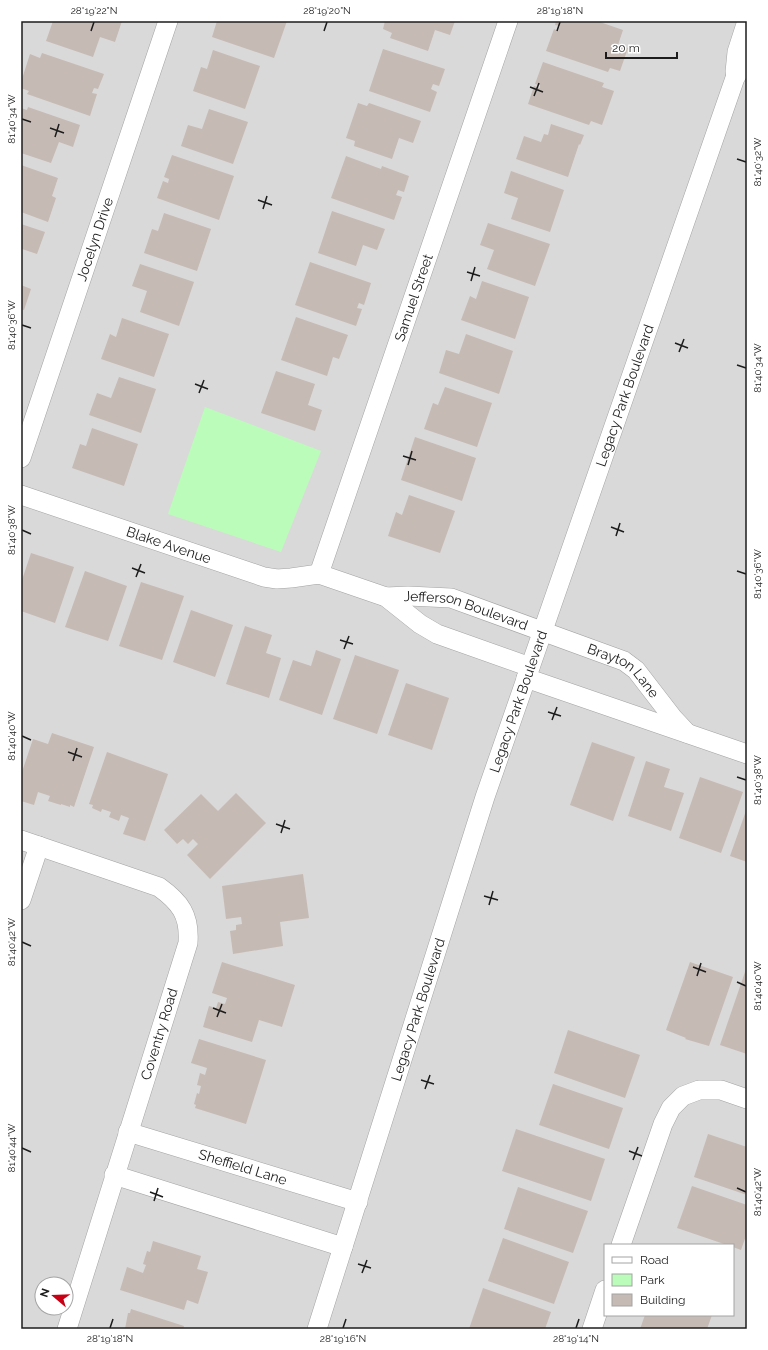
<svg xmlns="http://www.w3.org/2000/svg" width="768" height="1350" viewBox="0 0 768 1350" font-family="Raleway,sans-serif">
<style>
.residential{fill:#dad9d9;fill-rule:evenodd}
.park{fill:#bbfcba}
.building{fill:#c6bab4}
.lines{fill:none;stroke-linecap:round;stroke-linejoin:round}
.minor-casing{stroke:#a3a3a3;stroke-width:20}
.minor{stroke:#fff;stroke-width:19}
.ticks{fill:none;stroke:#1c1c1c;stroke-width:1.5}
.labels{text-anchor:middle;stroke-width:3;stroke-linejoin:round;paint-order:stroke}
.street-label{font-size:14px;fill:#1c1c1c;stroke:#fff}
.neatline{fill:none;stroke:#1c1c1c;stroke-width:1.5}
.ticks-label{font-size:10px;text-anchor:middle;fill:#1c1c1c}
</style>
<rect width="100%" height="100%" fill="#eee8e1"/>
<!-- residential -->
<path class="residential" d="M21,21H747V1329H21ZM605,1245H733V1315H605ZM42,1284H66V1308H42Z"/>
<!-- park -->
<polygon class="park" points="205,407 321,451 281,552 168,514"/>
<!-- building -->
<g class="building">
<polygon points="53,21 122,21 115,42 100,37 93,57 46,41"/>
<polygon points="217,21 223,22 287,21 274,58 212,37"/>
<polygon points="385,21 455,21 450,35 435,30 428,51 390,38 392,33 383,29"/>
<polygon points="556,21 597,21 623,30 618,45 628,48 620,71 610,68 608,72 546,51 554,29 558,31 560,26 555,25"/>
<polygon points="383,49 445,69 439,86 433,84 431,89 437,92 430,112 369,91"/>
<polygon points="213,50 260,66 245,109 193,91 201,67 207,69"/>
<polygon points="42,53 104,74 98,89 94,88 92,93 97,94 90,116 27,94 29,91 21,88 21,82 30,54 40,58"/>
<polygon points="543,62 604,83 602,87 614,91 602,125 591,121 589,125 528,104 534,86 540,88 540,85 535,84"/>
<polygon points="358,103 367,106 369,103 421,121 413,143 399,138 392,159 354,146 355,141 346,138"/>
<polygon points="28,107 80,125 73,147 59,142 51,163 21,153 21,108 27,110"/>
<polygon points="209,109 248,122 233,164 181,146 188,125 202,129"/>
<polygon points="551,124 584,135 580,145 579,144 568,177 516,159 524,136 541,142 544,134 548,135"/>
<polygon points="172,155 234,176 219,220 157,198 163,181 168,183 169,179 164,177"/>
<polygon points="346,156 381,169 382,166 409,176 404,192 398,190 396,195 402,197 394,220 331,198"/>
<polygon points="21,165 58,178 52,196 56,198 48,222 21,212"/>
<polygon points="511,171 564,190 550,232 511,219 518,198 504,193"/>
<polygon points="332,211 385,229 377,250 363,245 356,266 318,253"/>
<polygon points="164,213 211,229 197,271 144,253 152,229 158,231"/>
<polygon points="488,223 550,244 535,286 487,269 494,250 480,245"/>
<polygon points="21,224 45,232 37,254 22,249 21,252"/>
<polygon points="310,262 371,283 364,305 359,303 357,308 362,309 356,326 295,305"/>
<polygon points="140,264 194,282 179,326 140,312 147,291 132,286"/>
<polygon points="482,281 529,297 515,339 461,320 470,296 476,299"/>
<polygon points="21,285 31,289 24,310 21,309"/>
<polygon points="296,317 348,335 339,359 333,357 327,376 281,360"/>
<polygon points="122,318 169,334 154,377 101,359 110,334 116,337"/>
<polygon points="466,334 513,351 499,394 439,373 446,350 459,354"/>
<polygon points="276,371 315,384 308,405 322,410 315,431 261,413"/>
<polygon points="119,377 156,389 141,433 89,415 97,393 111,398"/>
<polygon points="445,387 492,403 477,447 424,429 433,403 438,405"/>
<polygon points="92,428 138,444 124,486 72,468 80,444 86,446"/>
<polygon points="415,437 476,458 462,501 401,480"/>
<polygon points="409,495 455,511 440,553 388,536 396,512 402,515"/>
<polygon points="31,553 74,567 55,623 21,611 21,583"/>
<polygon points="85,571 127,586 108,641 65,627"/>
<polygon points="141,582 184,596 162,660 119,646"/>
<polygon points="191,610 233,625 215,677 173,662"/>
<polygon points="245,626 272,635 266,653 281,658 269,698 226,684"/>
<polygon points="316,650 341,659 322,715 279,700 293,660 311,666"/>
<polygon points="355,655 399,670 377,734 333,719"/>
<polygon points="406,683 449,698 432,750 388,735"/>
<polygon points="52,733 94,747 74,807 70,805 70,807 61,804 61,805 48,801 50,796 38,792 34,805 21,801 21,775 33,739 48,744"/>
<polygon points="592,742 635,757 613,821 570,805"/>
<polygon points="107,752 168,774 145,841 123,834 129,818 121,815 119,821 109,817 111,812 102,809 101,812 92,808 93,805 89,804"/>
<polygon points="646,761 670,769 664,787 684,793 671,831 628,816"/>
<polygon points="700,777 743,792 721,853 679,838"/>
<polygon points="236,793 266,823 210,879 187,855 198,844 193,839 188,844 183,839 177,844 164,830 201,794 218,811"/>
<polygon points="747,808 747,862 730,856"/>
<polygon points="303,874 309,918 280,922 283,946 233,954 230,931 236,930 236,925 242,924 241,917 226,919 222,886"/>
<polygon points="222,962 295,985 282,1027 259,1020 252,1042 203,1027 209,1006 216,1008 218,1002 225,1004 227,998 212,993"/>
<polygon points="690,962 733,977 709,1046 685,1039 686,1038 666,1030"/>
<polygon points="746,969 747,969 747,1054 720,1045"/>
<polygon points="568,1030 640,1055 625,1098 554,1073"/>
<polygon points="199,1039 266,1060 246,1124 195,1108 196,1105 194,1104 197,1093 199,1094 201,1086 197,1085 200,1073 205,1075 207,1068 191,1063"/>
<polygon points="553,1084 623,1108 609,1149 539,1125"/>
<polygon points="516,1129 605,1159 591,1201 502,1171"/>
<polygon points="708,1134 747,1147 747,1195 694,1177"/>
<polygon points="692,1186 747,1205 747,1233 741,1250 733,1247 733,1245 727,1245 677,1228"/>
<polygon points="518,1187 588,1211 573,1253 504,1229"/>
<polygon points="503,1238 569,1262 554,1304 488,1281"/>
<polygon points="153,1241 201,1256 197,1269 208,1272 198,1304 187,1300 184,1310 120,1290 127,1267 143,1273 146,1265 143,1264 147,1251 150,1252"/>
<polygon points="483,1288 551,1312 545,1329 469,1329"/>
<polygon points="131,1309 184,1326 183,1329 125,1329 128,1313 130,1313"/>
<polygon points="645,1315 712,1315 707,1329 640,1329"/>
</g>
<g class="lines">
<defs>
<g id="minor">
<polyline points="735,72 737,52 747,21"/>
<path id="s1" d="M21,458L168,21"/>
<path id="s2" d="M21,495L264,577L277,579L291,578L319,574L386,597L420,624L437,634L530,667"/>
<path id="s3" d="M319,574L508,21"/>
<path id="s4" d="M386,597L408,596L451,598L624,661L636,670L673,718L687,733"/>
<polyline points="526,678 747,754"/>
<path d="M21,840L159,887C180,902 190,915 188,943L67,1329"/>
<polyline points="21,900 39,846"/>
<path id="s5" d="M128,1132L358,1202"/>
<polyline points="114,1175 343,1247"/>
<polyline points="621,1245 663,1124 671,1108 683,1096 699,1090 721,1090 747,1099"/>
<path id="s6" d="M317,1329L485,797L735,78L747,57"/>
<polyline points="592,1329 605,1290"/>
</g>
</defs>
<!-- minor casing -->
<use href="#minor" class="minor-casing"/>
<!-- minor -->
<use href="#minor" class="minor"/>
</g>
<!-- ticks -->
<path class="ticks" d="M91,31L94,22M324,31L327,22M557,31L560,22M530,87L543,92M534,96L539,83M22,119L31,122M50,128L64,133M55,137L59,124M737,159L746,162M258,200L272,205M263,209L267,196M467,272L480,276M471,281L475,267M22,325L31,328M675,343L688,348M679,352L684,339M737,365L746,368M195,384L208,389M199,393L204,380M403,456L416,460M408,465L412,451M611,527L624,532M22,530L31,534M616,536L620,523M132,568L145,573M737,571L746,574M136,577L141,564M340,640L353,644M344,649L349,636M548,712L561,716M552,720L557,707M22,736L31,740M68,752L82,757M73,761L77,748M737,777L746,780M276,824L290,829M281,833L285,820M484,896L498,900M489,905L493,891M22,942L31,946M693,967L706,972M697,976L701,963M737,982L746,986M213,1008L226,1013M217,1017L222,1004M421,1080L434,1084M425,1089L430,1075M22,1148L31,1152M629,1151L642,1156M633,1160L638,1147M737,1188L746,1192M150,1192L163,1197M154,1201L158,1188M358,1264L371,1268M362,1273L367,1260M110,1328L113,1319M343,1328L346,1319M576,1328L579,1319"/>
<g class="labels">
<!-- street labels -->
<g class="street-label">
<text dy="5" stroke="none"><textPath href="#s1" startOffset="231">Jocelyn Drive</textPath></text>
<text dy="5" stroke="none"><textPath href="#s3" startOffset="292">Samuel Street</textPath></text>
<text dy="5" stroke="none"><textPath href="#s6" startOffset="983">Legacy Park Boulevard</textPath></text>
<text dy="5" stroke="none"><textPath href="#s2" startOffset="156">Blake Avenue</textPath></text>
<text dy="5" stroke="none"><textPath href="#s4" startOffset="82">Jefferson Boulevard</textPath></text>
<text dy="5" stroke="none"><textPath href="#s4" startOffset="254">Brayton Lane</textPath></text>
<text dy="5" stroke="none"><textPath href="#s6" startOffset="659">Legacy Park Boulevard</textPath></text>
<text dy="5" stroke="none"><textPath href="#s6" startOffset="335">Legacy Park Boulevard</textPath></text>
<text transform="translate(159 1034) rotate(-73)" y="5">Coventry Road</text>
<text dy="5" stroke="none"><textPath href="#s5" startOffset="120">Sheffield Lane</textPath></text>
</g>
</g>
<!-- border -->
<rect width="768" height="1350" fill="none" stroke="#ffffff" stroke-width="44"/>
<!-- legend -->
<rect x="604" y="1244" width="130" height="72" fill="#ffffff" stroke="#a4a4a4"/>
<rect x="612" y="1257" width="20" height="6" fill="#ffffff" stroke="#a4a4a4"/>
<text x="640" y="1264" font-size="12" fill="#1c1c1c">Road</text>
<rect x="612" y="1274" width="20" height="12" fill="#bbfcba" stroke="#a4a4a4"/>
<text x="640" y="1284" font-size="12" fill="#1c1c1c">Park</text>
<rect x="612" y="1294" width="20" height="12" fill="#c6bab4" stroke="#a4a4a4"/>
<text x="640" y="1304" font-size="12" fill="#1c1c1c">Building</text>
<!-- north arrow -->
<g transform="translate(54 1296) rotate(289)"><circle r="19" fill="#ffffff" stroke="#a4a4a4"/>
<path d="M0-3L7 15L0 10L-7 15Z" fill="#c80015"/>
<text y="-6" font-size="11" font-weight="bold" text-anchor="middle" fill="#1c1c1c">N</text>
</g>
<!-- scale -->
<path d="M606 52v6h71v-6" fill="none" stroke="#1c1c1c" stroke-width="2"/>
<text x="612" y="52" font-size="12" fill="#1c1c1c" stroke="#ffffff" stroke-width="3" paint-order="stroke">20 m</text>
<rect x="22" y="22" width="724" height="1306" class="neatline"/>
<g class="ticks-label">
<text x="94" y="14">28°19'22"N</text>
<text x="327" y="14">28°19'20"N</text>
<text x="560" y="14">28°19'18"N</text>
<text transform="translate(11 119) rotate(-90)" y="4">81°40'34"W</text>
<text transform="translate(757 162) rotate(-90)" y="4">81°40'32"W</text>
<text transform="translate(11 325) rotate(-90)" y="4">81°40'36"W</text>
<text transform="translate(757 368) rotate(-90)" y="4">81°40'34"W</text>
<text transform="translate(11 530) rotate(-90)" y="4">81°40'38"W</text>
<text transform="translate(757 574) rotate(-90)" y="4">81°40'36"W</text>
<text transform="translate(11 736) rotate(-90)" y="4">81°40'40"W</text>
<text transform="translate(757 780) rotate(-90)" y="4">81°40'38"W</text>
<text transform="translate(11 942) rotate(-90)" y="4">81°40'42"W</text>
<text transform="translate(757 986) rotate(-90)" y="4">81°40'40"W</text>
<text transform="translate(11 1148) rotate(-90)" y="4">81°40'44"W</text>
<text transform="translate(757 1192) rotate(-90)" y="4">81°40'42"W</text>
<text x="110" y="1342">28°19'18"N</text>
<text x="343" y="1342">28°19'16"N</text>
<text x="576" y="1342">28°19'14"N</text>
</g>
</svg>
